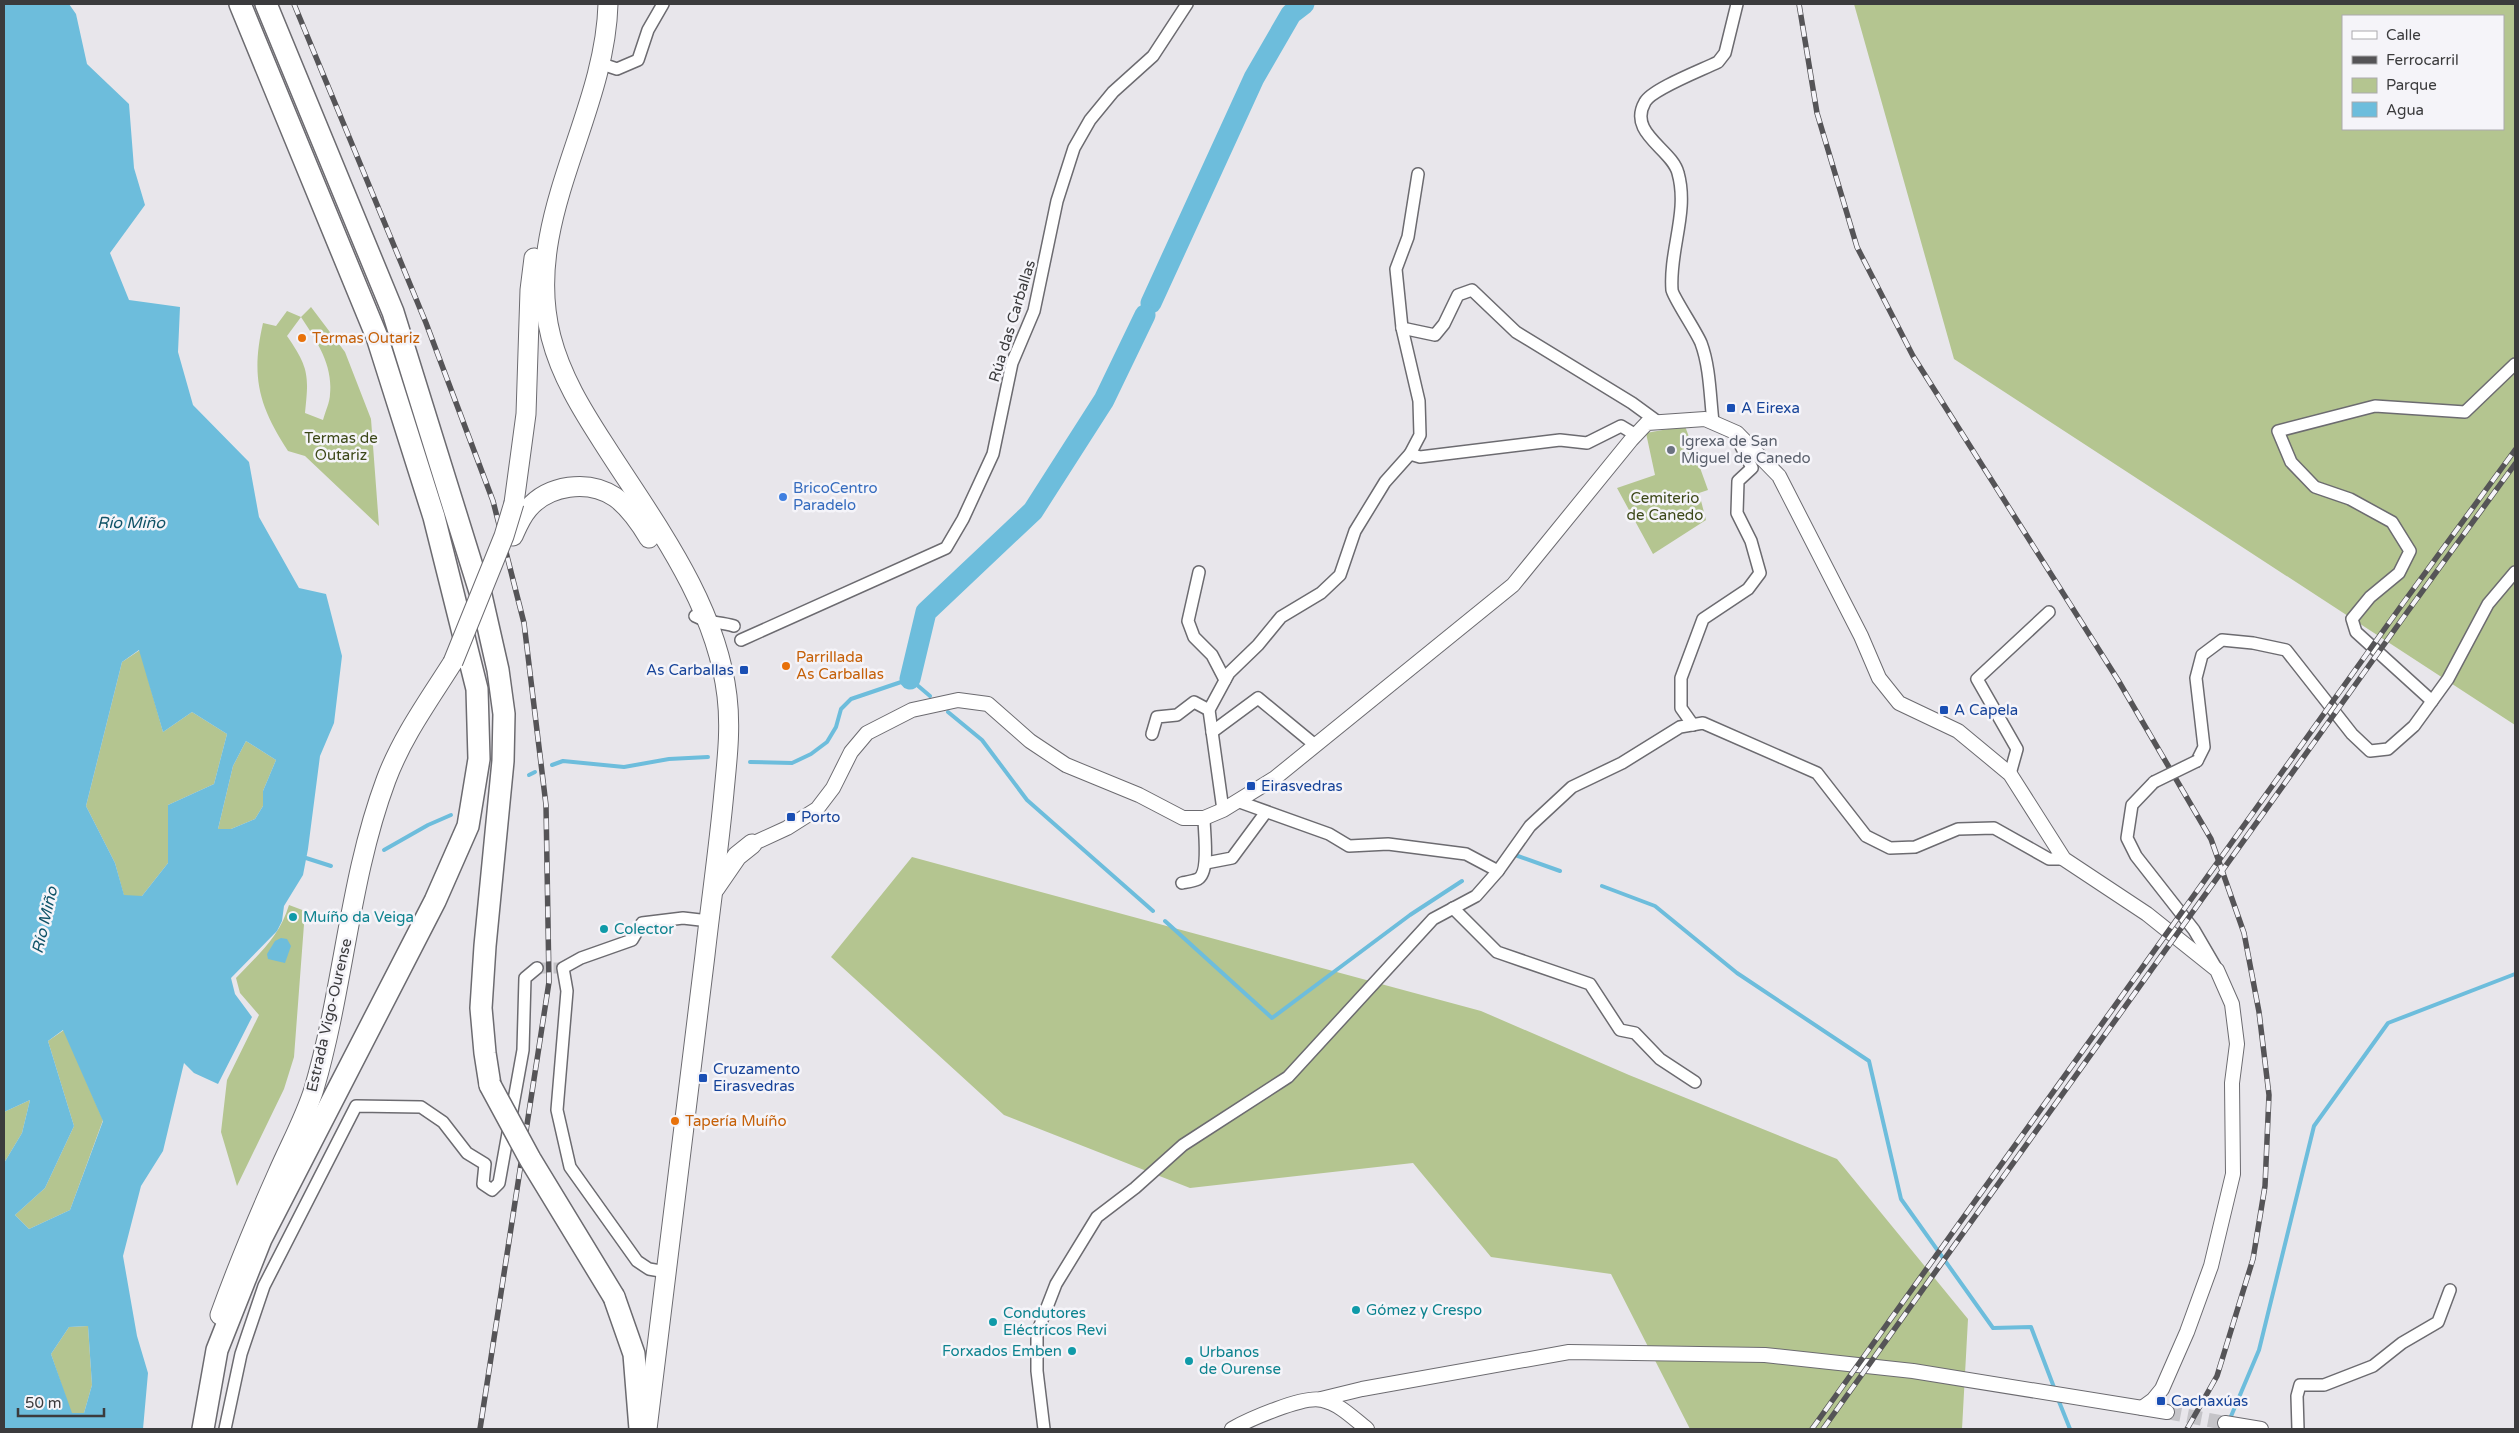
<svg xmlns="http://www.w3.org/2000/svg" width="2519" height="1433" viewBox="0 0 2519 1433" font-family="'Varela Round',sans-serif">
<style>
.green{fill:#b4c590;fill-rule:evenodd}
.water{fill:#6dbddc;fill-rule:evenodd}
.lines{fill:none;stroke-linecap:round;stroke-linejoin:round}
.stream{stroke:#6dbddc;stroke-width:4}
.river{stroke:#6dbddc;stroke-width:21}
.minor-tunnel{stroke:#c5c4c8;stroke-width:11;stroke-dasharray:11 5.5;stroke-linecap:butt}
.tertiary-tunnel{stroke:#c5c4c8;stroke-width:14;stroke-dasharray:14 7;stroke-linecap:butt}
.minor-casing{stroke:#6c6b70;stroke-width:14}
.tertiary-casing{stroke:#6c6b70;stroke-width:16}
.trunk-casing{stroke:#6c6b70;stroke-width:21}
.motorway-casing{stroke:#6c6b70;stroke-width:24}
.minor{stroke:#fff;stroke-width:11}
.tertiary{stroke:#fff;stroke-width:14}
.trunk{stroke:#fff;stroke-width:19}
.motorway{stroke:#fff;stroke-width:21}
.rail-casing{stroke:#555457;stroke-width:5.5}
.rail{stroke:#f5f4f9;stroke-width:4;stroke-dasharray:11;stroke-linecap:butt}
.minor-bridge-casing{stroke:#6c6b70;stroke-width:14;stroke-linecap:butt}
.trunk-bridge-casing{stroke:#6c6b70;stroke-width:21;stroke-linecap:butt}
.motorway-bridge-casing{stroke:#6c6b70;stroke-width:24;stroke-linecap:butt}
.minor-bridge{stroke:#fff;stroke-width:11}
.trunk-bridge{stroke:#fff;stroke-width:19}
.motorway-bridge{stroke:#fff;stroke-width:21}
.food-dot{fill:#e8710a;stroke:#f5f4f9;stroke-width:2}
.transit-dot{fill:#1a4fb4;stroke:#f5f4f9;stroke-width:2}
.worship-dot{fill:#6b7280;stroke:#f5f4f9;stroke-width:2}
.shop-dot{fill:#3f7fe0;stroke:#f5f4f9;stroke-width:2}
.culture-dot{fill:#0f9aa8;stroke:#f5f4f9;stroke-width:2}
.labels{text-anchor:middle;stroke-width:5;stroke-linejoin:round;paint-order:stroke}
.street-label{font-size:15px;fill:#3b3b3d;stroke:#f5f4f9}
.food-label{font-size:15px;fill:#c56008;stroke:#f5f4f9;text-anchor:start}
.transit-label{font-size:15px;fill:#164399;stroke:#f5f4f9;text-anchor:start}
.park-label{font-size:15px;fill:#3c4818;stroke:#f5f4f9}
.worship-label{font-size:15px;fill:#5b616d;stroke:#f5f4f9;text-anchor:start}
.shop-label{font-size:15px;fill:#366cbe;stroke:#f5f4f9;text-anchor:start}
.culture-label{font-size:15px;fill:#0d838f;stroke:#f5f4f9;text-anchor:start}
.water-label{font-size:16px;font-style:italic;fill:#105368;stroke:#f5f4f9}
</style>
<rect width="100%" height="100%" fill="#e8e6eb"/>
<!-- green -->
<g class="green">
<path d="M1854,4H2515V725L1954,359ZM2343,16H2503V129H2343Z"/>
<path d="M311,307L345,352L371,419L379,526L305,456L288,451C258,405 251,376 263,323L276,326L287,311L301,317ZM301,317C316,340 333,364 330,394C330,402 325,412 323,420L305,413C309,375 309,368 287,336Z"/>
<polygon points="1685,426 1708,490 1699,493 1706,520 1653,554 1617,488 1655,475 1646,433"/>
<polygon points="140,650 163,732 192,712 227,734 214,784 168,805 168,863 142,896 124,896 115,863 86,806 122,662"/>
<polygon points="246,741 276,760 263,791 263,806 255,819 231,829 218,829 233,766"/>
<polygon points="912,857 1481,1011 1629,1075 1837,1159 1968,1319 1962,1429 1690,1429 1611,1274 1491,1257 1413,1163 1190,1188 1004,1115 831,957"/>
<path d="M289,905L305,911L294,1057L284,1089L237,1186L221,1132L227,1080L259,1015L240,993L236,978C258,955 280,936 289,905Z"/>
<polygon points="64,1030 103,1120 70,1210 29,1229 15,1215 45,1188 74,1126 48,1041"/>
<polygon points="30,1100 22,1133 4,1163 4,1112"/>
<polygon points="88,1326 92,1385 84,1413 71,1413 51,1354 69,1327"/>
</g>
<!-- water -->
<g class="water">
<path d="M4,4H69L76,14L87,64L129,104L134,168L145,205L110,253L129,300L180,307L178,352L193,405L249,462L259,517L299,588L326,594L342,656L334,723L320,756L308,849L303,875L284,906L282,921L277,931L231,978L235,994L252,1017L218,1084L194,1073L184,1063L163,1151L141,1186L123,1256L137,1336L148,1373L143,1429H4V1163L22,1133L30,1100L4,1112ZM139,650L163,732L192,712L227,734L214,784L168,805V863L142,896L124,895L115,863L86,806L122,662ZM246,741L276,760L263,791V806L255,819L231,829H218L233,766ZM63,1030L103,1121L70,1210L29,1229L15,1215L45,1188L74,1126L48,1041ZM88,1326L92,1385L84,1413H72L51,1354L69,1327Z"/>
<polygon points="281,938 287,939 291,946 285,963 268,959 267,954 275,941"/>
</g>
<g class="lines">
<!-- stream -->
<g class="stream">
<polyline points="948,712 982,740 1027,800 1153,911"/>
<polyline points="750,762 792,763 811,754 827,742 836,727 841,709 851,699 910,679 930,696"/>
<polyline points="552,765 563,761 624,767 669,759 708,757"/>
<polyline points="529,775 535,772"/>
<polyline points="384,850 428,825 451,815"/>
<polyline points="1515,855 1560,871"/>
<polyline points="306,858 331,866"/>
<polyline points="1602,886 1655,906 1737,973 1869,1061 1901,1199 1993,1328 2031,1327 2055,1390"/>
<polyline points="1165,921 1272,1018 1410,915 1462,881"/>
<polyline points="2058,1399 2070,1429"/>
<polyline points="2229,1421 2259,1350 2314,1126 2388,1023 2515,974"/>
</g>
<!-- river -->
<g class="river">
<polyline points="1151,303 1254,78 1291,14 1304,4"/>
<polyline points="910,679 926,612 1033,511 1104,400 1145,315"/>
</g>
<!-- minor-tunnel -->
<polyline class="minor-tunnel" points="537,968 563,968"/>
<!-- tertiary-tunnel -->
<polyline class="tertiary-tunnel" points="2167,1412 2225,1423"/>
<defs>
<g id="minor">
<polyline points="602,64 617,69 638,60 648,30 663,4"/>
<polyline points="1402,328 1435,335 1444,324 1458,295 1472,290 1516,332 1632,403 1658,422"/>
<path d="M1713,422C1710,397 1710,367 1701,343C1696,331 1673,297 1672,290C1669,250 1689,212 1678,173C1672,149 1627,133 1645,102C1652,89 1702,70 1718,62L1725,53L1737,4"/>
<polyline points="1410,454 1420,457 1560,440 1587,443 1621,426 1636,435"/>
<polyline points="1199,572 1188,621 1194,637 1212,655 1225,680"/>
<path d="M695,616C710,624 718,621 734,626"/>
<polyline points="741,640 946,548 963,519 993,454 1012,363 1034,311 1057,201 1074,148 1090,120 1113,92 1153,56 1187,4"/>
<polyline points="2432,701 2356,632 2352,619 2370,597 2399,573 2410,551 2392,522 2350,499 2315,487 2291,462 2278,431 2375,406 2465,412 2515,364"/>
<polyline points="1693,725 1681,708 1681,678 1703,619 1748,589 1760,573 1751,541 1737,513 1738,481 1752,468 1736,436"/>
<polyline points="1212,732 1258,698 1315,745"/>
<polyline points="1152,734 1157,717 1177,715 1194,702 1209,710"/>
<polyline points="2197,761 2204,747 2196,678 2202,655 2222,640 2253,643 2286,650 2352,734 2370,751 2388,749 2414,726 2448,679 2488,604 2515,572"/>
<polyline points="2010,774 2017,749 1977,679 2049,612"/>
<polyline points="2154,782 2132,805 2127,838 2136,856 2194,930 2215,966"/>
<polyline points="1237,801 1329,834 1349,846 1388,844 1466,854 1498,871"/>
<polyline points="1223,810 1209,710 1229,673 1258,645 1281,617 1321,593 1340,575 1355,531 1385,482 1410,454 1420,435 1419,401 1402,328 1396,269 1408,237 1418,174"/>
<polyline points="1206,863 1232,858 1266,812"/>
<path d="M1182,883C1187,882 1194,881 1198,879C1210,872 1204,832 1204,818"/>
<polyline points="1453,908 1497,952 1590,984 1620,1030 1635,1033 1660,1059 1695,1082"/>
<polyline points="666,1272 649,1269 637,1261 570,1167 557,1110 567,991 563,968 581,958 632,940 642,923 683,918 709,921"/>
<polyline points="225,1429 241,1354 264,1286 356,1106 421,1107 443,1122 467,1153 485,1164 483,1184 492,1190 499,1183 523,1050 525,978 537,968"/>
<polyline points="1044,1429 1037,1371 1037,1333 1056,1284 1097,1217 1135,1188 1183,1145 1288,1077 1433,919 1476,896 1498,871 1530,826 1572,787 1622,763 1680,727 1703,723 1817,773 1866,836 1890,848 1915,847 1958,829 1994,828 2049,859 2064,859"/>
<polyline points="2298,1429 2297,1396 2300,1385 2324,1385 2373,1366 2402,1343 2438,1322 2450,1290"/>
</g>
<g id="tertiary">
<polyline points="752,844 787,828 817,809 833,788 851,752 867,733 912,710 958,700 988,704 1030,741 1066,765 1139,795 1183,818 1204,818 1223,810 1275,778 1513,585 1631,440 1647,423 1705,419 1737,433 1779,476 1861,636 1879,678 1899,703 1958,731 2010,774 2064,859 2147,914 2217,970 2232,1004 2237,1044 2232,1083 2233,1174 2211,1266 2187,1332 2162,1389 2153,1400 2142,1408"/>
<polyline points="1321,1399 1362,1389 1569,1352 1765,1355 1913,1371 2167,1412"/>
<polyline points="2225,1423 2261,1429"/>
<path d="M1232,1429C1248,1420 1304,1395 1322,1400C1340,1404 1353,1418 1367,1429"/>
</g>
<g id="trunk">
<path d="M608,4C605,118 521,221 551,337C561,376 582,410 604,444C653,521 716,602 727,696C731,729 727,760 724,792C719,847 711,901 705,955C685,1113 667,1271 647,1429"/>
<polyline points="514,503 526,414 530,290 534,258"/>
<path d="M513,536C517,527 521,517 528,509C548,485 588,479 615,497C629,507 640,523 649,538"/>
<polyline points="715,888 737,856 752,844"/>
<path d="M220,1315C237,1268 256,1222 277,1175C289,1147 305,1118 314,1089C344,987 349,879 386,780C402,737 429,700 453,662"/>
</g>
<g id="motorway">
<polyline points="266,4 393,312 481,595 498,670 504,714 503,761 485,946 481,1008 485,1053 490,1085"/>
<polyline points="614,1297 634,1354 640,1429"/>
<polyline points="203,1429 217,1350 261,1239 435,901 468,826 479,759 477,689 434,517 377,337 240,4"/>
</g>
</defs>
<!-- minor casing -->
<use href="#minor" class="minor-casing"/>
<!-- tertiary casing -->
<use href="#tertiary" class="tertiary-casing"/>
<!-- trunk casing -->
<use href="#trunk" class="trunk-casing"/>
<!-- motorway casing -->
<use href="#motorway" class="motorway-casing"/>
<!-- minor -->
<use href="#minor" class="minor"/>
<!-- tertiary -->
<use href="#tertiary" class="tertiary"/>
<!-- trunk -->
<use href="#trunk" class="trunk"/>
<!-- motorway -->
<use href="#motorway" class="motorway"/>
<defs>
<g id="rail">
<polyline points="294,4 426,323 493,501 524,623 546,805 549,982 480,1429"/>
<polyline points="1799,4 1817,113 1857,247 1913,356 2118,680 2211,839 2244,933 2259,1012 2269,1095 2265,1186 2253,1259 2217,1376 2187,1429"/>
<polyline points="1812,1429 2401,606 2515,450"/>
<polyline points="1823,1429 2408,611 2515,464"/>
</g>
</defs>
<!-- rail casing -->
<use href="#rail" class="rail-casing"/>
<!-- rail -->
<use href="#rail" class="rail"/>
<defs>
<polyline id="minor-bridge" points="2154,782 2197,761"/>
<polyline id="trunk-bridge" points="453,662 504,536 514,503"/>
<polyline id="motorway-bridge" points="490,1085 530,1159 614,1297"/>
</defs>
<!-- minor-bridge casing -->
<use href="#minor-bridge" class="minor-bridge-casing"/>
<!-- trunk-bridge casing -->
<use href="#trunk-bridge" class="trunk-bridge-casing"/>
<!-- motorway-bridge casing -->
<use href="#motorway-bridge" class="motorway-bridge-casing"/>
<!-- minor-bridge -->
<use href="#minor-bridge" class="minor-bridge"/>
<!-- trunk-bridge -->
<use href="#trunk-bridge" class="trunk-bridge"/>
<!-- motorway-bridge -->
<use href="#motorway-bridge" class="motorway-bridge"/>
</g>
<!-- markers -->
<g class="food-dot">
<circle cx="302" cy="338" r="5"/>
<circle cx="786" cy="666" r="5"/>
<circle cx="675" cy="1121" r="5"/>
</g>
<g class="transit-dot">
<rect x="1726" y="403" width="10" height="10" rx="2.5"/>
<rect x="739" y="665" width="10" height="10" rx="2.5"/>
<rect x="1939" y="705" width="10" height="10" rx="2.5"/>
<rect x="1246" y="781" width="10" height="10" rx="2.5"/>
<rect x="786" y="812" width="10" height="10" rx="2.5"/>
<rect x="698" y="1073" width="10" height="10" rx="2.5"/>
<rect x="2156" y="1396" width="10" height="10" rx="2.5"/>
</g>
<circle class="worship-dot" cx="1671" cy="450" r="5"/>
<circle class="shop-dot" cx="783" cy="497" r="5"/>
<g class="culture-dot">
<circle cx="293" cy="917" r="5"/>
<circle cx="604" cy="929" r="5"/>
<circle cx="1356" cy="1310" r="5"/>
<circle cx="993" cy="1322" r="5"/>
<circle cx="1072" cy="1351" r="5"/>
<circle cx="1189" cy="1361" r="5"/>
</g>
<g class="labels">
<!-- street labels -->
<g class="street-label">
<text transform="translate(1012 321) rotate(-73)" y="5">Rúa das Carballas</text>
<text transform="translate(329 1015) rotate(-77)" y="5">Estrada Vigo-Ourense</text>
</g>
<!-- food labels -->
<g class="food-label">
<text x="312" y="343">Termas Outariz</text>
<text x="796" y="662">Parrillada<tspan x="796" dy="17">As Carballas</tspan></text>
<text x="685" y="1126">Tapería Muíño</text>
</g>
<!-- transit labels -->
<g class="transit-label">
<text x="1741" y="413">A Eirexa</text>
<text x="734" y="675" text-anchor="end">As Carballas</text>
<text x="1954" y="715">A Capela</text>
<text x="1261" y="791">Eirasvedras</text>
<text x="801" y="822">Porto</text>
<text x="713" y="1074">Cruzamento<tspan x="713" dy="17">Eirasvedras</tspan></text>
<text x="2171" y="1406">Cachaxúas</text>
</g>
<!-- park labels -->
<g class="park-label">
<text x="341" y="443">Termas de<tspan x="341" dy="17">Outariz</tspan></text>
<text x="1665" y="503">Cemiterio<tspan x="1665" dy="17">de Canedo</tspan></text>
</g>
<!-- worship labels -->
<g class="worship-label">
<text x="1681" y="446">Igrexa de San<tspan x="1681" dy="17">Miguel de Canedo</tspan></text>
</g>
<!-- shop labels -->
<g class="shop-label">
<text x="793" y="493">BricoCentro<tspan x="793" dy="17">Paradelo</tspan></text>
</g>
<!-- culture labels -->
<g class="culture-label">
<text x="303" y="922">Muíño da Veiga</text>
<text x="614" y="934">Colector</text>
<text x="1366" y="1315">Gómez y Crespo</text>
<text x="1003" y="1318">Condutores<tspan x="1003" dy="17">Eléctricos Revi</tspan></text>
<text x="1062" y="1356" text-anchor="end">Forxados Emben</text>
<text x="1199" y="1357">Urbanos<tspan x="1199" dy="17">de Ourense</tspan></text>
</g>
<!-- water labels -->
<g class="water-label">
<text x="131" y="528">Río Miño</text>
<text transform="translate(44 920) rotate(-77)" y="6">Río Miño</text>
</g>
</g>
<!-- border -->
<rect width="2519" height="1433" fill="none" stroke="#3b3b3d" stroke-width="10"/>
<!-- legend -->
<rect x="2342" y="15" width="162" height="115" fill="#f5f4f9" stroke="#abaaae"/>
<rect x="2352" y="31" width="25" height="8" fill="#ffffff" stroke="#abaaae"/>
<text x="2386" y="40" font-size="15" fill="#3b3b3d">Calle</text>
<rect x="2352" y="56" width="25" height="8" fill="#555457" stroke="#abaaae"/>
<text x="2386" y="65" font-size="15" fill="#3b3b3d">Ferrocarril</text>
<rect x="2352" y="78" width="25" height="15" fill="#b4c590" stroke="#abaaae"/>
<text x="2386" y="90" font-size="15" fill="#3b3b3d">Parque</text>
<rect x="2352" y="102" width="25" height="15" fill="#6dbddc" stroke="#abaaae"/>
<text x="2386" y="115" font-size="15" fill="#3b3b3d">Agua</text>
<!-- scale -->
<path d="M18 1408v8h86v-8" fill="none" stroke="#3b3b3d" stroke-width="2.5"/>
<text x="25" y="1408" font-size="15" fill="#3b3b3d" stroke="#f5f4f9" stroke-width="4" paint-order="stroke">50 m</text>
</svg>
